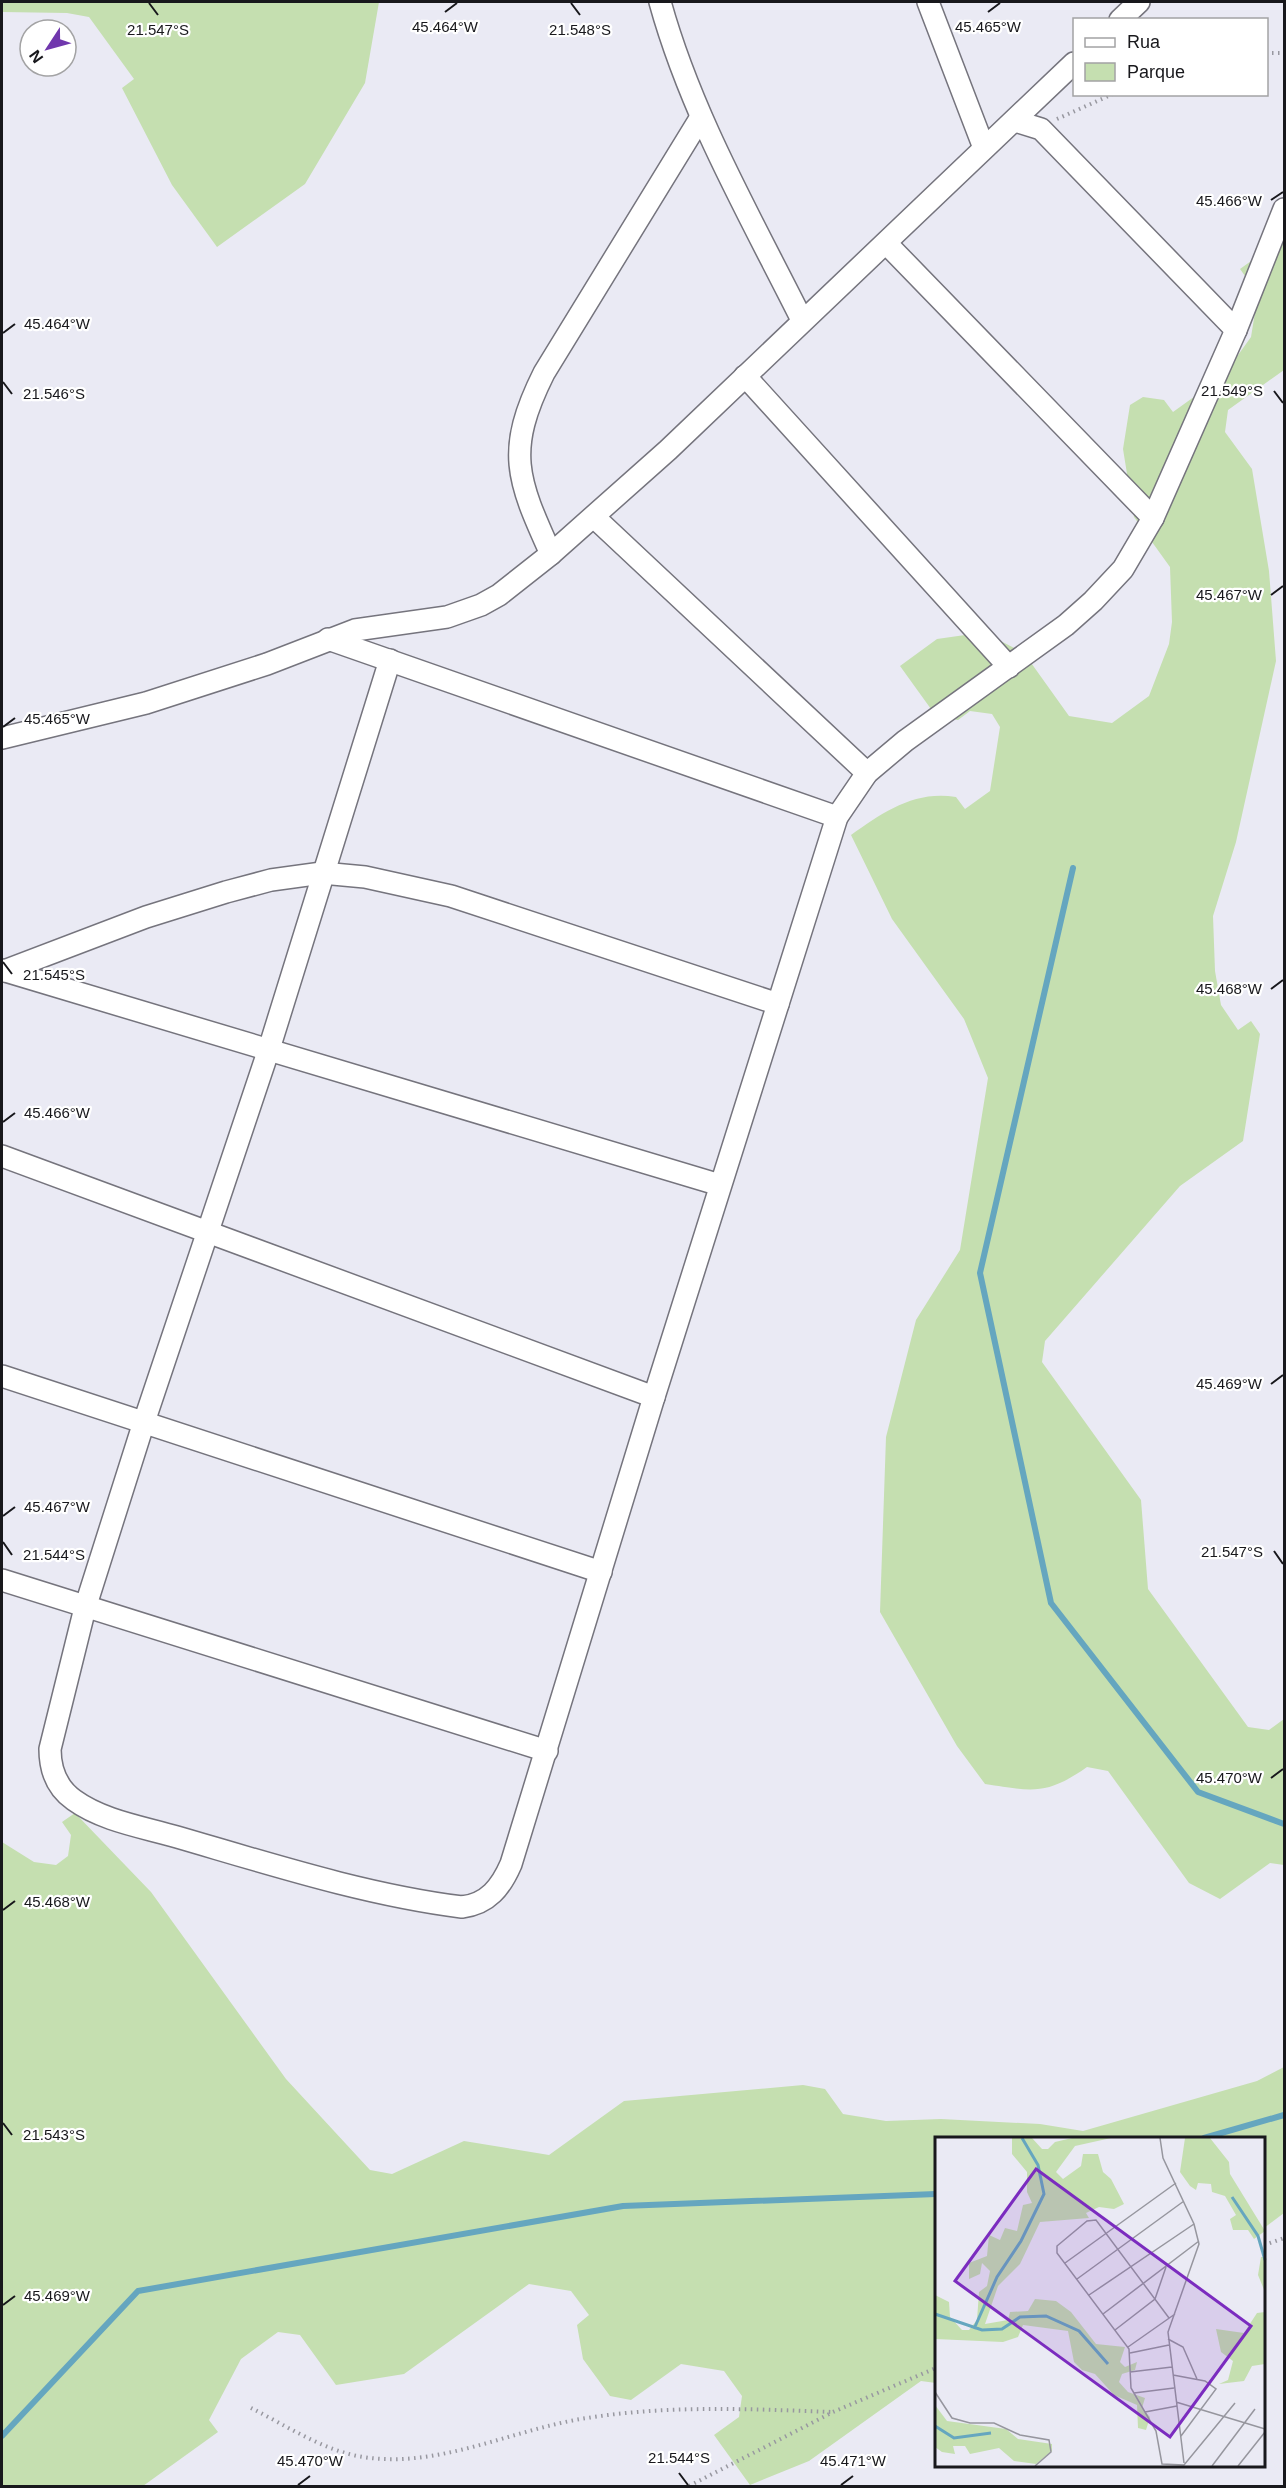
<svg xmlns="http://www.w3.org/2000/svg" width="1286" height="2488" viewBox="0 0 1286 2488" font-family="Arial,sans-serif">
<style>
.green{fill:#c5dfb0}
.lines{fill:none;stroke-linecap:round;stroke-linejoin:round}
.stream{stroke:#65a6bf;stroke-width:6}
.minor-casing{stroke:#75747d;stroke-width:24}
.path{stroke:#9898a0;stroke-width:4;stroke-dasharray:1.5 4.5;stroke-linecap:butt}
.minor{stroke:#fff;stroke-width:21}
.ticks{fill:none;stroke:#18181c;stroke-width:2}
.inset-river{fill:none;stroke:#65a6bf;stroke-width:3}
.inset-road{fill:none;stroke:#96969e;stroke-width:1.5}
.view{fill:#7b2cbf;fill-opacity:0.15;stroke:#7b2cbf;stroke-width:3}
.inset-edge{fill:none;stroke:#18181c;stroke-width:3}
.ticks-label{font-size:15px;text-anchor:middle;fill:#18181c;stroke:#fff;stroke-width:4.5;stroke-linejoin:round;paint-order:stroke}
</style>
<rect width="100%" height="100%" fill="#eaeaf4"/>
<!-- green -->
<g class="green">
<polygon points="2,2 379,2 365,83 305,184 217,247 172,185 122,88 134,79 89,17 67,13 2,12"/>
<path d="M1284,243V370L1228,410L1225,432L1252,469L1269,571L1276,661L1236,842L1213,916L1215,971L1221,1005L1238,1030L1251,1021L1260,1034L1243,1141L1180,1186L1045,1341L1042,1362L1141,1500L1148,1589L1248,1727L1269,1730L1284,1719V1865L1270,1863L1220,1899L1189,1883L1108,1771L1087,1767C1046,1796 1032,1791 985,1784L957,1746L880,1612L886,1437L916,1320L960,1250L988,1078L964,1019L892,919L851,835C883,812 915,790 956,797L965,809L990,791L1000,727L992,714L970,711L958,720L936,716L900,666L937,639L972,634L993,637L1024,653L1069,716L1112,723L1149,696L1169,644L1172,622L1170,567L1134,517L1123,449L1130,405L1143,397L1164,400L1173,412L1223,376L1251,337L1258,294L1240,269L1265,251Z"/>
<polygon points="75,1813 151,1892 286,2079 370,2170 392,2174 464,2141 549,2155 624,2101 803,2085 825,2089 843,2114 886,2121 941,2119 1040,2124 1083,2131 1257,2081 1284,2067 1284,2213 1264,2228 1264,2138 936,2138 936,2383 921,2381 809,2461 750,2485 714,2435 739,2417 742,2396 724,2371 681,2364 631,2400 610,2396 583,2359 577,2325 589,2315 571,2291 529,2284 404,2374 336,2385 300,2335 278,2332 241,2359 209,2420 218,2432 143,2486 2,2486 2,1842 34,1862 56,1865 68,1856 71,1835 62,1822"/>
</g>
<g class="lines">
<!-- stream -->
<g class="stream">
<polyline points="1073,868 980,1273 1051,1603 1198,1792 1284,1824"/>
<polyline points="1204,2138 1284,2115"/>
<polyline points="2,2436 138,2291 623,2206 936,2194"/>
</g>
<defs>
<g id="minor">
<path d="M660,2C691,114 750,216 802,320"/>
<polyline points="928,2 984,148"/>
<polyline points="1120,20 1139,2"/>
<polyline points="1015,121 1041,129 1236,330"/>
<polyline points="886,243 1153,518"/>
<polyline points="745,376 1009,667"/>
<polyline points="594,517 867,773"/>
<path d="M551,554C517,479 505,451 544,373L701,117"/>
<polyline points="328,639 837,817"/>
<path d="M390,660L269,1049L144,1422L85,1608L50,1749C50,1770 57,1788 74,1800C103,1821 143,1827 177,1837C270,1864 366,1895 462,1907C488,1904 501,1887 511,1864L654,1397L837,817L867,773L905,741L1066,625L1093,601L1123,569L1153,518L1236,330L1284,209"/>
<polyline points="2,738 146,703 267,664 355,630 447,617 481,605 499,595 551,554 668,450 1074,63"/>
<polyline points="2,970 720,1185"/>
<polyline points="4,971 146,917 226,892 271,880 322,873 365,877 451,896 778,1004"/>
<polyline points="2,1156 654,1397"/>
<polyline points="2,1376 601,1572"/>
<polyline points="2,1580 547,1751"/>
</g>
</defs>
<!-- minor casing -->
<use href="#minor" class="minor-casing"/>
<!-- path -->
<g class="path">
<polyline points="1266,53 1284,53"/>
<polyline points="1057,119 1113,94"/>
<polyline points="1264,2245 1284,2238"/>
<path d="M251,2408C285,2425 324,2451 363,2457C439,2469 513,2429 587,2418C668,2405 750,2409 833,2412"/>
<polyline points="689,2486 833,2412 936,2368"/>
</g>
<!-- minor -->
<use href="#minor" class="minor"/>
</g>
<!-- ticks -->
<path class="ticks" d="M149,3L158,15M571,3L580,15M445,12L457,3M988,12L1000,3M1271,200L1283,192M3,333L15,324M3,382L12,394M1274,391L1283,403M1271,595L1283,586M3,727L15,718M3,962L12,974M1271,989L1283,980M3,1122L15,1113M1271,1384L1283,1375M3,1516L15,1507M3,1542L12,1555M1274,1551L1283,1564M1271,1778L1283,1769M3,1910L15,1901M3,2123L12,2135M3,2305L15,2296M679,2473L688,2485M298,2485L310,2476M841,2485L853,2476"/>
<!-- overview -->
<g transform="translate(935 2137)">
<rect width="330" height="330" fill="#eaeaf4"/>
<path d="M77,1H97L107,12H113L120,5L137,1H176L140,9L121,35L128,42L146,29L148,17H163L168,35L176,42L189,67L179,72L164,70L151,76L154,81L105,85L85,127L63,149L50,187L73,183L75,175L93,174L100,162L121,164L136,175L161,207L190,210L185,225L190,230L202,225L200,233L187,237L184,245L193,255L210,261L207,271L215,280L211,293L203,291L202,268L179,258L160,237L147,233L139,225L133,194L88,188L83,200L68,205L0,202V158L14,165L15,180L27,193H34L42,183L44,155L52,149L55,134L47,126L45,137L34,142V126L52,119L54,98L65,103L70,91L82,94L88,68L97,66L92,55V35L77,17ZM250,1H275L294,25L295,37L330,94L319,102L313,93H298L295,82L301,78L290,59L277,55L276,47L263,46L261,53L255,49L245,35ZM326,120H330V155L323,138ZM330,175V227L317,229L309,244L284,247L293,243L298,224L286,215L281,192L309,196L322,176ZM0,268L12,284L71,292L83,302L117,307V314L101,327L79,324L64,311L35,317L30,309H18L20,317L7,315L0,310Z" fill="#c5dfb0"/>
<path class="inset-river" d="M297,60L323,99L330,123M0,177L47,193L67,192L85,180L111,179L144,194L173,227M39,192L62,140L86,104L109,57L103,28L87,1M0,289L19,301L56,296"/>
<path class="inset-road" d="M225,1L228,21L259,87L264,107L233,195L249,326M130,126L241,46M142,142L249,64M154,158L259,87M168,177L264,104M234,181L161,83L152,84L122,109V116L194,212L196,251L221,294L227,327L249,328L300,266M180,193L220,162L231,130M233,202L248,210L262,242M193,210L240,177M195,216L234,208M195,235L237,230M238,238L270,244L281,252L246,299M0,255L17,281L35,286H59L85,298L114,303L116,315L100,329M199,256L239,251M241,265L330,292M210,275L242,269M277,329L320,272M303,329L330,295"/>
<path class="view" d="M101,32L316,189L235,300L20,144Z"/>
<rect width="330" height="330" class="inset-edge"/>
</g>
<g class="ticks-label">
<text x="445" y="32">45.464°W</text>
<text x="988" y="32">45.465°W</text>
<text x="158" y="35">21.547°S</text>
<text x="580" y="35">21.548°S</text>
<text x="1229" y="206">45.466°W</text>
<text x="57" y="329">45.464°W</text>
<text x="1232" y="396">21.549°S</text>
<text x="54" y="399">21.546°S</text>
<text x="1229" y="600">45.467°W</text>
<text x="57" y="724">45.465°W</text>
<text x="54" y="980">21.545°S</text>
<text x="1229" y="994">45.468°W</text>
<text x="57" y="1118">45.466°W</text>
<text x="1229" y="1389">45.469°W</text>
<text x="57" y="1512">45.467°W</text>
<text x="1232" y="1557">21.547°S</text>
<text x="54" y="1560">21.544°S</text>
<text x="1229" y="1783">45.470°W</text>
<text x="57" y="1907">45.468°W</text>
<text x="54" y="2140">21.543°S</text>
<text x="57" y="2301">45.469°W</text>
<text x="679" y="2463">21.544°S</text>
<text x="310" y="2466">45.470°W</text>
<text x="853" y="2466">45.471°W</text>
</g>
<!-- border -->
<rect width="1286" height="2488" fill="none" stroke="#18181c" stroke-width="6"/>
<!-- legend -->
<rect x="1073" y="18" width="195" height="78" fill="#ffffff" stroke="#a3a3a4" stroke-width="1.5"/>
<rect x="1085" y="38" width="30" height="9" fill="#ffffff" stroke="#a3a3a4" stroke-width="1.5"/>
<text x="1127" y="48" font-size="18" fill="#18181c">Rua</text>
<rect x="1085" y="63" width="30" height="18" fill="#c5dfb0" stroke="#a3a3a4" stroke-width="1.5"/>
<text x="1127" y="78" font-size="18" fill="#18181c">Parque</text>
<!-- north arrow -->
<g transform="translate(48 48) rotate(234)"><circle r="28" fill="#ffffff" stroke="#a3a3a4" stroke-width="1.5"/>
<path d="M0-4.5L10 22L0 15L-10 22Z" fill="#7037ad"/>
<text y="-9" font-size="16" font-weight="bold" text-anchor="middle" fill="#18181c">N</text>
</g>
</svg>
